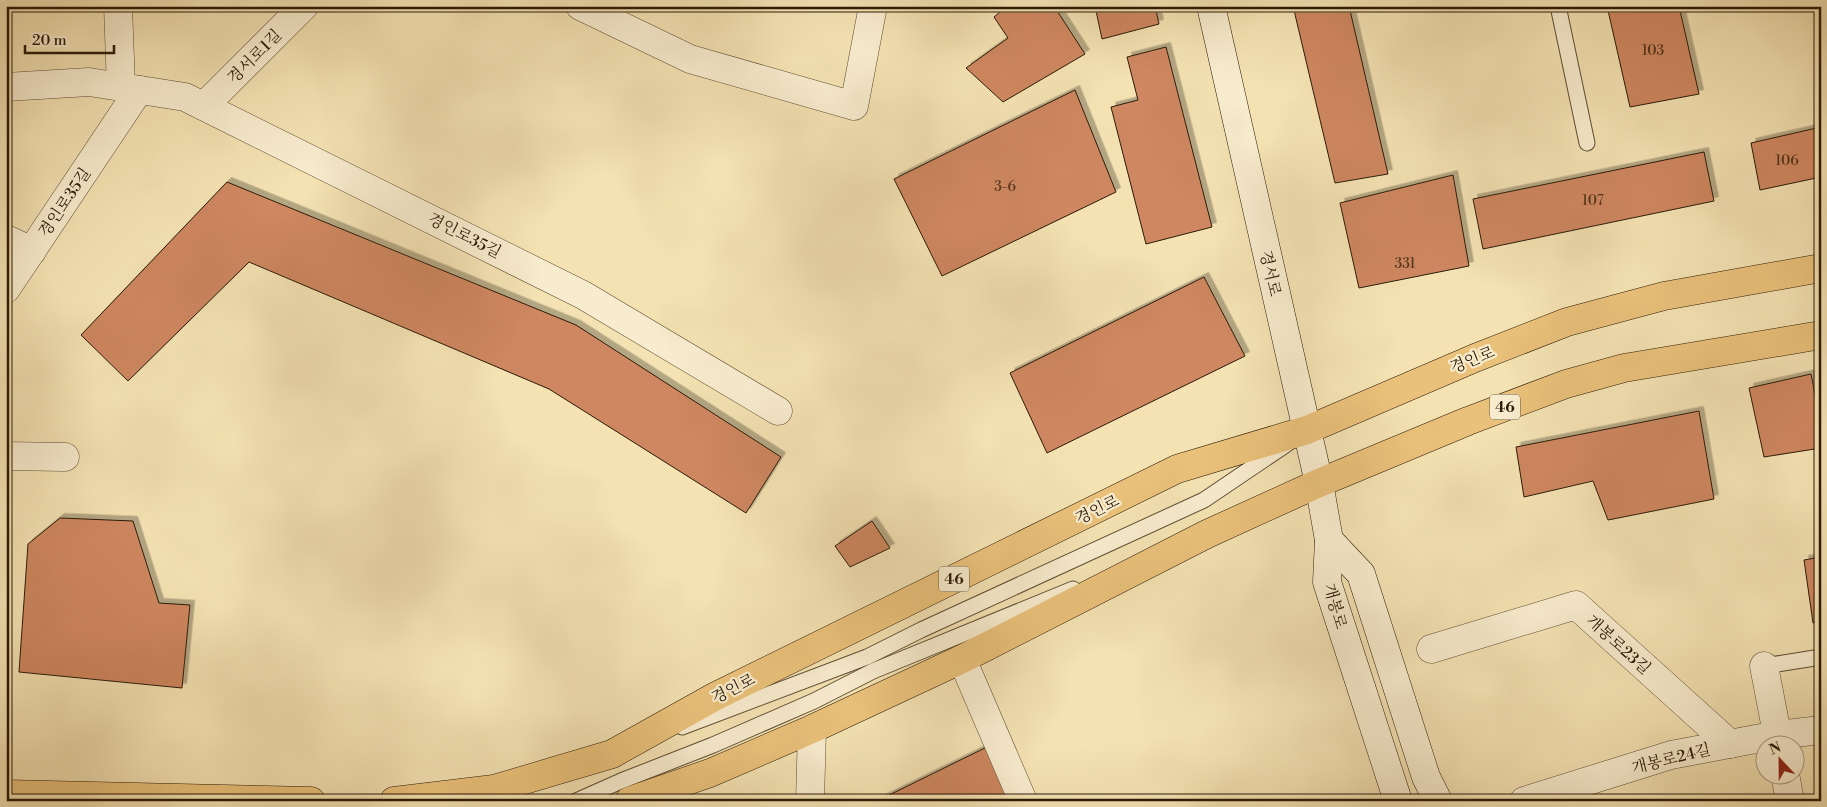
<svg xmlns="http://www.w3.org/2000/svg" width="1827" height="807" viewBox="0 0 1827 807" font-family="'Libre Bodoni','Noto Serif KR',serif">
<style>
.building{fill:#ce8760;stroke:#2b1b07;filter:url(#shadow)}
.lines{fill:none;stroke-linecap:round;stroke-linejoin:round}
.lane-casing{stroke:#5d4d32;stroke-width:17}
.street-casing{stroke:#5d4d32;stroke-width:29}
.secondary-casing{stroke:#2b1b07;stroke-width:29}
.primary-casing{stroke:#2b1b07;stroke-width:29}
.lane{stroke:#f8ecce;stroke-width:15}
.street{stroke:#f8ecce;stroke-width:28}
.secondary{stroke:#f8ecce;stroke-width:28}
.primary{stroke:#eac17a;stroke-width:28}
.labels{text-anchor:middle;stroke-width:4.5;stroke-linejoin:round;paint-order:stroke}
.number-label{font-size:14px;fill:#54361d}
.shield{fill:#f8ecce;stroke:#685a43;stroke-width:1}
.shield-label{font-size:15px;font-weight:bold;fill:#2b1b07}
.street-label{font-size:16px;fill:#2b1b07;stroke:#f8ecce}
</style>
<defs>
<filter id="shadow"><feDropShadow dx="4.5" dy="-4.5" stdDeviation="0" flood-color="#0004"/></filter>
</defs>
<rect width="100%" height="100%" fill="#f4e2b3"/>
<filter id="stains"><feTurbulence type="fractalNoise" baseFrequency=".004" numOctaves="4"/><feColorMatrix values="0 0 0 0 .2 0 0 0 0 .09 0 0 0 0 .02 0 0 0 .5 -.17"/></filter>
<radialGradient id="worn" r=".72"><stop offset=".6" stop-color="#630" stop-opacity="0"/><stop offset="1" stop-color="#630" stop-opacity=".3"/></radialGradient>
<!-- building -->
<g class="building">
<polygon points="1007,6 1054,6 1085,54 1003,102 966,68 1008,38 994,17"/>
<polygon points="1095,6 1155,6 1159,24 1102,39"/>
<polygon points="1293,6 1349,6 1388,174 1335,183"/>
<polygon points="1607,6 1679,6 1699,94 1630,107"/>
<polygon points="1166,47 1212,227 1146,244 1111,107 1138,100 1127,57"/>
<polygon points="1075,90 1116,192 942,276 894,179"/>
<polygon points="1821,127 1821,177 1760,190 1751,143"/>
<polygon points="1704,152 1714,201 1483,249 1473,199"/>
<polygon points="1453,175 1469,266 1359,288 1340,203"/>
<polygon points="227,182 576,325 781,457 746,513 549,389 249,262 128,381 81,335"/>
<polygon points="1204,277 1245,356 1047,453 1010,373"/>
<polygon points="1811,374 1821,425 1821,448 1764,457 1749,388"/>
<polygon points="1699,411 1714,499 1608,520 1593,481 1524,497 1516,447"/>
<polygon points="60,518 133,521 159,603 190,605 182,688 19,672 28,544"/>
<polygon points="872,521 890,548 850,567 835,546"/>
<polygon points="1821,557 1821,621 1813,623 1804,560"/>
<polygon points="991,745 1018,801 877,801"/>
</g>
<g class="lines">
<defs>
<g id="lane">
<polyline points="1558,6 1587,143"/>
<polyline points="1764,666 1821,657"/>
<polyline points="682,727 867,657 921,630 1204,500 1287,444"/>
<polyline points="576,801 621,781 713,745 814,701 873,671 1073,589"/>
</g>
<g id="street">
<polyline points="118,6 121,87"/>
<polyline points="580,6 690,59 854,106 873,6"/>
<polyline points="6,87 89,82 185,97 583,295 778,411"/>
<polyline points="204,106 304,6"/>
<polyline points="6,239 32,251"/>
<polyline points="6,289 139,90"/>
<polyline points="6,456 65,457"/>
<polyline points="1431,649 1576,605 1730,744"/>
<polyline points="962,659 1023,801"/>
<polyline points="1764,666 1779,744"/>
<polyline points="1785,774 1790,801"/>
<polyline points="810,801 812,729"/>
<polyline points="1524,801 1671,755 1777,735 1821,730"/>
</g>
<g id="secondary">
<polyline points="1211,6 1319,483 1329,540 1327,582 1398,801"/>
<polyline points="1329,540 1361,574 1426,777 1438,801"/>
</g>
<g id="primary">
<polyline points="6,794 311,801"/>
<polyline points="394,801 494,789 612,754 716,696 1177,469 1307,430 1475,358 1567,322 1664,296 1821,268"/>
<polyline points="629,801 710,773 812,729 962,659 1207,534 1319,483 1468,421 1566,384 1624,368 1821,335"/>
</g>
</defs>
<!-- lane casing -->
<use href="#lane" class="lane-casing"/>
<!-- street casing -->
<use href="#street" class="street-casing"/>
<!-- secondary casing -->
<use href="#secondary" class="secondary-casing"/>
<!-- primary casing -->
<use href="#primary" class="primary-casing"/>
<!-- lane -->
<use href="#lane" class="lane"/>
<!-- street -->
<use href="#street" class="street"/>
<!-- secondary -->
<use href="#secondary" class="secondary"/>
<!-- primary -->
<use href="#primary" class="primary"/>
</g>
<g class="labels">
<!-- number labels -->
<g class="number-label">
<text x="1653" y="55">103</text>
<text x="1787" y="165">106</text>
<text x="1005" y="191">3-6</text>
<text x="1593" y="205">107</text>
<text x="1405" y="268">331</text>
</g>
<!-- shield labels -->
<g class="shield">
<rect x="1490" y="394.5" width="30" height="25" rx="4"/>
<rect x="939" y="566.5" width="30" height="25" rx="4"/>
</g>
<g class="shield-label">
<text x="1505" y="412">46</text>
<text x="954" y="584">46</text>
</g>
<!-- street labels -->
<g class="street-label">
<text transform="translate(254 56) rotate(-45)" y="6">경서로1길</text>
<text transform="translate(64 202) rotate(-56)" y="6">경인로35길</text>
<text transform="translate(465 235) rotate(27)" y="6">경인로35길</text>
<text transform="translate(1271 273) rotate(77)" y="6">경서로</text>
<text transform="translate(1472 359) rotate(-22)" y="6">경인로</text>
<text transform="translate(1097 509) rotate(-26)" y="6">경인로</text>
<text transform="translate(1336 606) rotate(74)" y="6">개봉로</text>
<text transform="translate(1619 644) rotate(42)" y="6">개봉로23길</text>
<text transform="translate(733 688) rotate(-27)" y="6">경인로</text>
<text transform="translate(1671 758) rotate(-14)" y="6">개봉로24길</text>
</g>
</g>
<!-- margin -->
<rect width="1827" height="807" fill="none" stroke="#f4e2b3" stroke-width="25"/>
<rect x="8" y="8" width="1812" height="792" fill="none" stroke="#2b1b07" stroke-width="2.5"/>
<rect x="12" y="12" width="1802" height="782" fill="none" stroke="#2b1b07"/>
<!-- north arrow -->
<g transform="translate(1780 760) rotate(338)"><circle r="24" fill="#f8ecce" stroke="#a6987e"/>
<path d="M0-4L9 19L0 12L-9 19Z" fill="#8f2418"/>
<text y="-8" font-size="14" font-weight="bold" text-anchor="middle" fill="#2b1b07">N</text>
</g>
<!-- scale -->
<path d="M25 45v8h89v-8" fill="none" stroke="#2b1b07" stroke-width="2.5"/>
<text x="32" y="45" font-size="15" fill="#2b1b07" stroke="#f8ecce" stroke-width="4" paint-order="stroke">20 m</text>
<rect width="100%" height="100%" filter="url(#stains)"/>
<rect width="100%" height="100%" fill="url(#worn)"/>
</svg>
